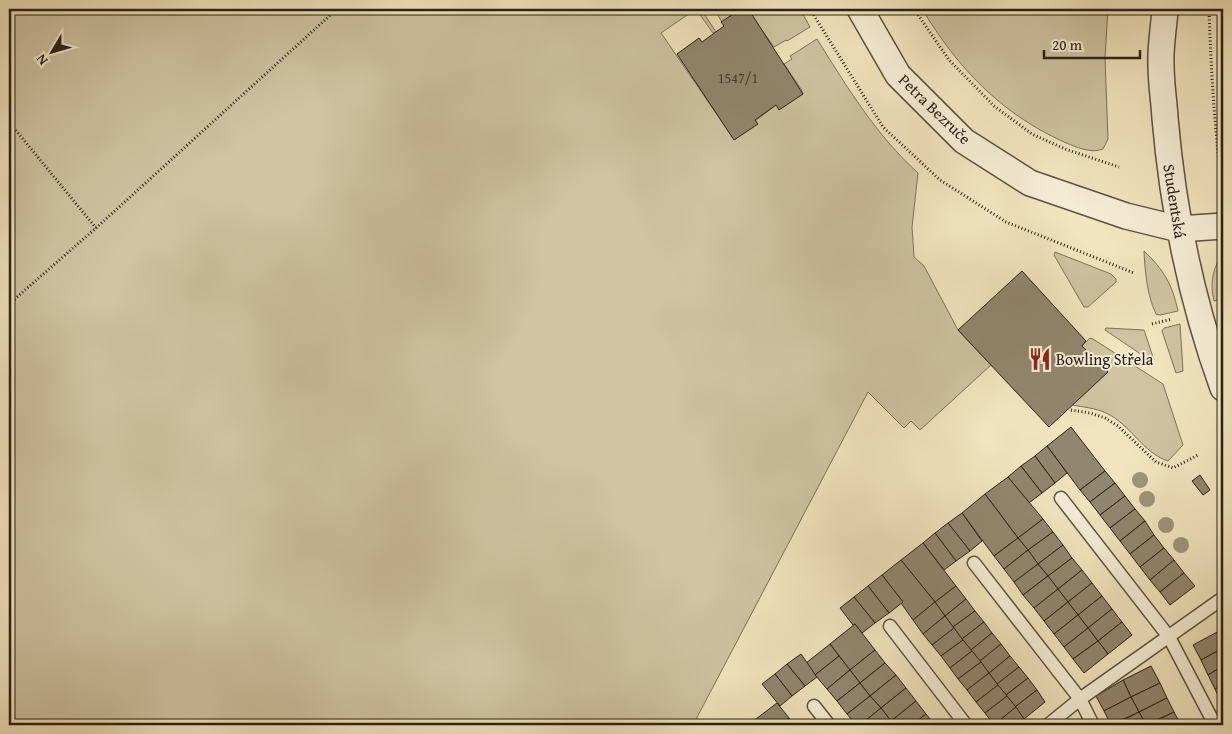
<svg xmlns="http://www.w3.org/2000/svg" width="1232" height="734" viewBox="0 0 1232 734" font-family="'Gentium Book Plus',serif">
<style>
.green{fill:#cfc3a2;stroke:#7d725c}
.building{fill:#92866e;stroke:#2b2117}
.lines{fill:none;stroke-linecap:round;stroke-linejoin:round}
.service-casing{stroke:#5c5241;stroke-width:15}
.minor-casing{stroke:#5c5241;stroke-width:28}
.path{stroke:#2b2117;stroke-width:3;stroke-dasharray:1 2.5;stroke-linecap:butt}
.service{stroke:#f6edd5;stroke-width:12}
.minor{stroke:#f6edd5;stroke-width:25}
.tree{fill:#9f9479}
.labels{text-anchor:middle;stroke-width:4;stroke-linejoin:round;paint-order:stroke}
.number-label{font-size:14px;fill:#453a2d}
.street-label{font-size:16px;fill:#2b2117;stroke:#f6edd5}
.poi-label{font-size:16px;fill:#2b2117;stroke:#f6edd5;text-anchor:start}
</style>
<rect width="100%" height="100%" fill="#f1e4be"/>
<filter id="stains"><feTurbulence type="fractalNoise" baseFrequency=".004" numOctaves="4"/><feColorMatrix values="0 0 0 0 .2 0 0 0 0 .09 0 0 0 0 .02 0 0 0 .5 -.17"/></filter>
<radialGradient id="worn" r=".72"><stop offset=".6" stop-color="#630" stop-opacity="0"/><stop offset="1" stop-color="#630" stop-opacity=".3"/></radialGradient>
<!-- green -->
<g class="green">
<path d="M9,9H701L716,32L713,33L696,9L661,33L733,138L776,105L803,94L801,89L784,64L792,59L790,56L817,39C847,87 876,135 918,173L912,227L914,257L924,266L958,330L991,365L920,430L911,421L904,428L868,392L693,725H9Z"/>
<polygon points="714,9 741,9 722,22"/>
<polygon points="747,9 800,9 810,27 787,41 786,40 774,47"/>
<path d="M922,9H1108L1105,58L1108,139L1103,149C1091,154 1076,147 1064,142C1000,113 958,68 922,9Z"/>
<polygon points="1221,9 1223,9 1223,125 1218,56"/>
<path d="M1144,251C1164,270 1172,284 1178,311L1160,315L1156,314C1147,295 1145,272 1144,251Z"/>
<polygon points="1055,252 1111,274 1116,279 1116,282 1088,307 1084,307 1054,255"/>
<path d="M1223,254V299L1214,301C1210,284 1212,268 1223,254Z"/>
<polygon points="1180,324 1183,371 1176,373 1162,331 1164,328"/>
<polygon points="1106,328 1144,330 1154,360 1151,361 1105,330"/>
<path d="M1090,338L1093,339L1163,384L1183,445L1168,461C1143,453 1130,424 1106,413C1095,408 1083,407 1072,405L1082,346Z"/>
</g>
<!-- building -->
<g class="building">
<polygon points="741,9 749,10 803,94 779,110 776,105 755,120 758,124 734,140 677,54 699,38 702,42 724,26 721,22"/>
<polygon points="1022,271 1086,341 1082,346 1108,372 1049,427 958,330"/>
<polygon points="1071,427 1105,471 1080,490 1047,446"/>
<polygon points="1047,446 1067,473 1055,483 1035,456"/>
<polygon points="1035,456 1055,483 1042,493 1021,466"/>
<polygon points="1021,466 1042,493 1029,503 1008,477"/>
<polygon points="1105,471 1115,483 1090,502 1080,490"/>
<polygon points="1200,475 1210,490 1203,495 1192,481"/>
<polygon points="1008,477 1043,519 1018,538 985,494"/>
<polygon points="1115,483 1125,496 1100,515 1090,502"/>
<polygon points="985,494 1018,538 994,556 962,513"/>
<polygon points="1125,496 1135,509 1110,528 1100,515"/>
<polygon points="1135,509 1145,521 1120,541 1110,528"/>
<polygon points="962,513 982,541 970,551 948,523"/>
<polygon points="1043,519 1053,532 1028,550 1018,538"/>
<polygon points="1145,521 1154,535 1130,554 1120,541"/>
<polygon points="948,523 970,551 956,561 935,533"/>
<polygon points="1053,532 1063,545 1038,564 1028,550"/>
<polygon points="935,533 956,561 944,570 923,543"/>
<polygon points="1154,535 1164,548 1140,567 1130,554"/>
<polygon points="1018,538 1028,550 1004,569 994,556"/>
<polygon points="923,543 956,586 935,602 901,560"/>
<polygon points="1063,545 1072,558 1048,576 1038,564"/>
<polygon points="1164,548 1174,560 1150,580 1140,567"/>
<polygon points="1028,550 1038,564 1014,582 1004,569"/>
<polygon points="1072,558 1082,570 1058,589 1048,576"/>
<polygon points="901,560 935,602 913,620 901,603 903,602 882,575"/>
<polygon points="1174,560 1184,573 1160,592 1150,580"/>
<polygon points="1038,564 1048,576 1023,595 1014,582"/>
<polygon points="1082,570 1092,583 1068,602 1058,589"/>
<polygon points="1184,573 1195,586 1170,605 1160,592"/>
<polygon points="882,575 903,602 889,613 868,586"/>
<polygon points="1048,576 1058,589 1034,608 1023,595"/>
<polygon points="1092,583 1102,596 1078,615 1068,602"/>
<polygon points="868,586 889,613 875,623 854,597"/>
<polygon points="956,586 966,599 945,616 935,602"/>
<polygon points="1058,589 1068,602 1044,621 1034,608"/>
<polygon points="1102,596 1112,609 1088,628 1078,615"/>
<polygon points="854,597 875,623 862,633 855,624 853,625 840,608"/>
<polygon points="966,599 975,611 953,627 945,616"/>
<polygon points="935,602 945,616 923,634 913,620"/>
<polygon points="1068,602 1078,615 1054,634 1044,621"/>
<polygon points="1112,609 1122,622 1098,641 1088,628"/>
<polygon points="975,611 984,622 962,639 953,627"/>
<polygon points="1078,615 1088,628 1064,647 1054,634"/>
<polygon points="945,616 954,628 932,645 923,634"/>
<polygon points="984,622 992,633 971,650 962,639"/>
<polygon points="1122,622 1132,635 1108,654 1098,641"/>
<polygon points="855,624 875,650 850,670 830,644"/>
<polygon points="954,628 963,640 941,656 932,645"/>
<polygon points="1088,628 1098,641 1073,659 1064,647"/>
<polygon points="1221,630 1223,635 1223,648 1201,660 1193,645"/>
<polygon points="992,633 1001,644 980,661 971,650"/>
<polygon points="963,640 972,651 950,668 941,656"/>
<polygon points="1098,641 1108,654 1084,673 1073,659"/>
<polygon points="830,644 839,656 815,675 806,663"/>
<polygon points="1001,644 1010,656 989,673 980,661"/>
<polygon points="1223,648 1223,666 1208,675 1201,660"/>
<polygon points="875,650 885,663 860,683 850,670"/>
<polygon points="972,651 981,662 958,679 950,668"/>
<polygon points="801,654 817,677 805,686 787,664"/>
<polygon points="839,656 850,670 827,689 815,675"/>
<polygon points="1010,656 1019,667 997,684 989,673"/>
<polygon points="981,662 989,673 967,690 958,679"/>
<polygon points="885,663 896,675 870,696 860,683"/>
<polygon points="787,664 805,686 792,696 775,674"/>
<polygon points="1151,666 1160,683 1131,697 1123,680"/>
<polygon points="1223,666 1223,685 1215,689 1208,675"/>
<polygon points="1019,667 1028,678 1006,695 997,684"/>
<polygon points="850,670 860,683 837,701 827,689"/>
<polygon points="989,673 998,685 976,702 967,690"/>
<polygon points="775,674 792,696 780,706 762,684"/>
<polygon points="896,675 906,688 881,708 870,696"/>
<polygon points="1028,678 1037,690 1015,707 1006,695"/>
<polygon points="1123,680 1131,697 1104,711 1096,696"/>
<polygon points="860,683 870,696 847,714 837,701"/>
<polygon points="1160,683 1167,698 1139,712 1131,697"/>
<polygon points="998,685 1007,696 985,713 976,702"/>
<polygon points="1223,685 1223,703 1222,704 1215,689"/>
<polygon points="906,688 916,701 891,721 881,708"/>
<polygon points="1037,690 1045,702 1024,719 1015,707"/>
<polygon points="870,696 881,708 860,725 856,725 847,714"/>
<polygon points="1007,696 1016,707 994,725 985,713"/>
<polygon points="1131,697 1139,712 1111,725 1104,711"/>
<polygon points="1167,698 1174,712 1146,725 1139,712"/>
<polygon points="916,701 926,714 912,725 894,725 891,721"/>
<polygon points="777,703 789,718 780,725 755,725 752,722"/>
<polygon points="1016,707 1024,719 1016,725 994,725"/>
<polygon points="881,708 891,721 886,725 860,725"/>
<polygon points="1139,712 1146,725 1113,725"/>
<polygon points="1174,712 1181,725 1148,725"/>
<polygon points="926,714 935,725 912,725"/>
<polygon points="789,718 795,725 780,725"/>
</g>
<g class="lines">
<defs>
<g id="service">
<polyline points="1061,498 1169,637 1215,725"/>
<polyline points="974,563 1080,699 1093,725"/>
<polyline points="890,626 966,725"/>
<polyline points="814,706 829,725"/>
<polyline points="1048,725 1080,699 1223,598"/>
</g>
<g id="minor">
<polyline points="860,9 898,75 964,141 1030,183 1126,216 1179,229 1223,226"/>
<path d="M1165,9C1164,27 1160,47 1161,65C1161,83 1164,101 1165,118C1173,211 1191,300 1223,388"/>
</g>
</defs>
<!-- service casing -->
<use href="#service" class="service-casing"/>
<!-- minor casing -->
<use href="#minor" class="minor-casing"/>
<!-- path -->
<g class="path">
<polyline points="810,9 883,127 940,180 1006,222 1134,273"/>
<polyline points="914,9 949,60 994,106 1032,134 1065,149 1119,167"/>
<path d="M1209,9C1211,72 1215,134 1223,197"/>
<polyline points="9,122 96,228"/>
<polyline points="9,304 96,228 337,9"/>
<polyline points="1152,324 1172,319"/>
<polyline points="1071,410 1090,413 1105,418 1118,426 1156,462 1173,468 1198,455"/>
</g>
<!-- service -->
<use href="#service" class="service"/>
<!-- minor -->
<use href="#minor" class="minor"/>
</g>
<!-- trees -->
<g class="tree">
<circle cx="1140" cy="480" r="8"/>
<circle cx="1147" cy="499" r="8"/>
<circle cx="1166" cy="525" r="8"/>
<circle cx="1181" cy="545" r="8"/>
</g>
<!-- icons -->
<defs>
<symbol id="restaurant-bare" viewBox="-9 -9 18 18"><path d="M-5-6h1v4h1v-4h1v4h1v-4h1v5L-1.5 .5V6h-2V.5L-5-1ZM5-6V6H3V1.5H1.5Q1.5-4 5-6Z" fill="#8f2418" stroke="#f6edd5" stroke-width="2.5" paint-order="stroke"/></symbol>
</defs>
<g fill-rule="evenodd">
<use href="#restaurant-bare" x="1024" y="343" width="32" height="32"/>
</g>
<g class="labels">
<!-- number labels -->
<g class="number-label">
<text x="738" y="83">1547/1</text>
</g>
<!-- street labels -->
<g class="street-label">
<text transform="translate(935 109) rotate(44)" y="6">Petra Bezruče</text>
<text transform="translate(1175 201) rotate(81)" y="6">Studentská</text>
</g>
<!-- poi labels -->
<g class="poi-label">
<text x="1056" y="365">Bowling Střela</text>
</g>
</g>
<!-- margin -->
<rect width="1232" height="734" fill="none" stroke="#f1e4be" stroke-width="30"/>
<rect x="10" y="10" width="1212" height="714" fill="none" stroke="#2b2117" stroke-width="2.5"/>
<rect x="15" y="15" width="1202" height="704" fill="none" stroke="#2b2117"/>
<!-- north arrow -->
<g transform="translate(52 52) rotate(232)" stroke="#f6edd5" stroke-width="4" paint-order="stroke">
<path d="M0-4L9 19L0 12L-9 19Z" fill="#2b2117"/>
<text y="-8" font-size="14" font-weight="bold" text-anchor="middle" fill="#2b2117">N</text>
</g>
<!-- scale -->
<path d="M1044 50v8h96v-8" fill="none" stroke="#2b2117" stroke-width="2.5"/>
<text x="1052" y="50" font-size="15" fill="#2b2117" stroke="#f6edd5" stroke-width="4" paint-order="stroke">20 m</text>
<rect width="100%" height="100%" filter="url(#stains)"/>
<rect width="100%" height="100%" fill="url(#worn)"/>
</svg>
